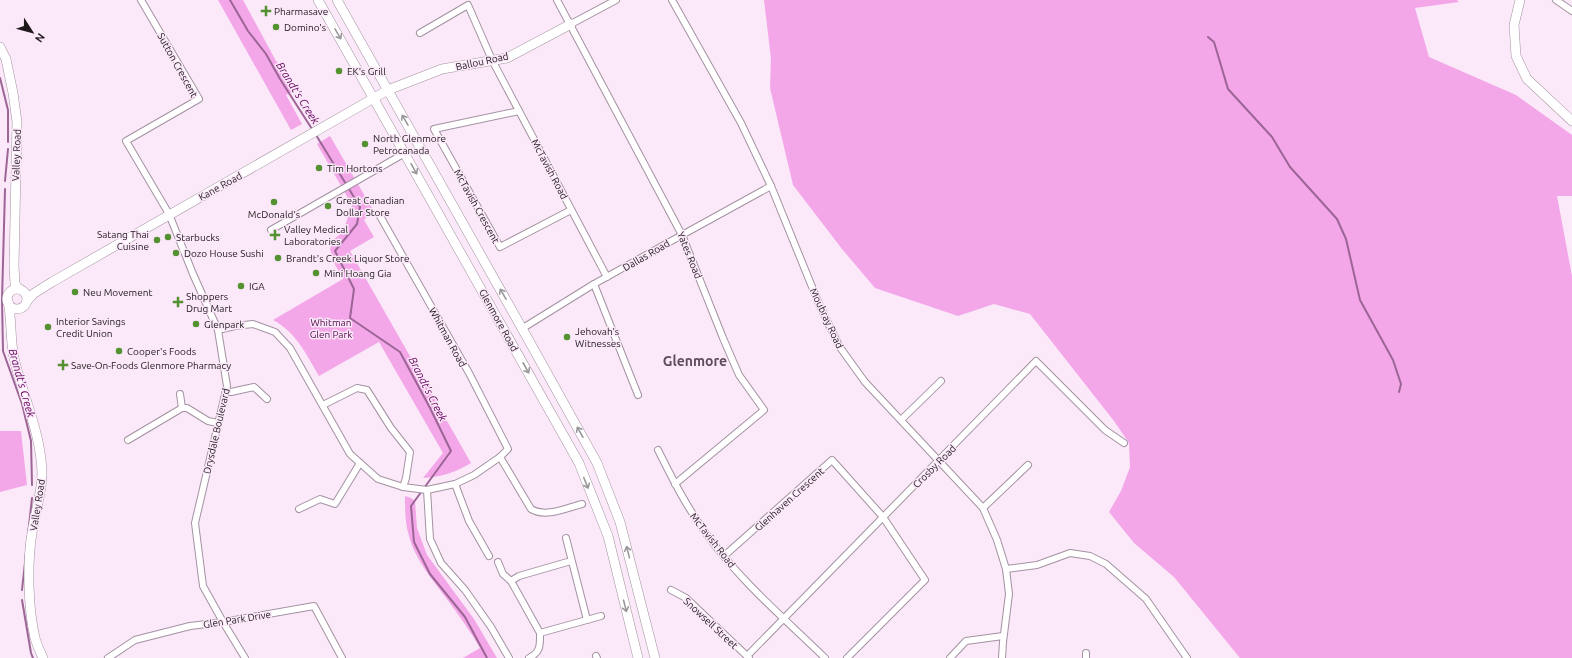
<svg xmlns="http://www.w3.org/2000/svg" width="1572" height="658" viewBox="0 0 1572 658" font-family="Ubuntu,sans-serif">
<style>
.green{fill:#f3a7e9}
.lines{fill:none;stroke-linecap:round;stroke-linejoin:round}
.stream{stroke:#9c6595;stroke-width:2}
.street-casing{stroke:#a392a1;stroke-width:8}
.secondary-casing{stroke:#a392a1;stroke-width:10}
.street{stroke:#fff;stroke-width:6}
.secondary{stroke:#fff;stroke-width:9}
.oneway{stroke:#9a989a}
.poi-dot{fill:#539131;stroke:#fbe8f8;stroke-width:1.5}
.labels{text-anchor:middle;stroke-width:3;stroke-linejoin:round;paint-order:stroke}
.poi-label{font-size:10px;fill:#1f191e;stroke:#fbe8f8;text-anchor:start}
.street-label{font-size:10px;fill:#1f191e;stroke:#fbe8f8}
.park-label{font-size:10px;fill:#4f084b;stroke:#fbe8f8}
.water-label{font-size:11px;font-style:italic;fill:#62005d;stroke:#fbe8f8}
.district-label{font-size:14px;font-weight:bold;fill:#5d4d5a;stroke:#fbe8f8}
</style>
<rect width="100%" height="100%" fill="#fbe8f8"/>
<!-- green -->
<g class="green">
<polygon points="218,0 243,0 276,61 287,72 296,89 286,95 302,124 291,130"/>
<polygon points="764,0 1457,0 1459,2 1415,8 1429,57 1516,95 1572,135 1572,196 1557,196 1572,276 1572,658 1240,658 1174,577 1134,543 1109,512 1121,491 1130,467 1129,443 1114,421 1030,314 994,304 958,316 875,288 842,249 793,185 770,88 771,59"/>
<path d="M330,136L373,210L364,220L374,237L350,251L471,463C456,472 442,477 423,478L443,453L379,342L319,376C306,354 296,332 273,320L343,279L333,261L330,249L334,239L343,232L352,205L317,144Z"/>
<polygon points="0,431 21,431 27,485 0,492"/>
<path d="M405,496L411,498L415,501L417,528L427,555L474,619L497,658H463L480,648C471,632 460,617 449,602C434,581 416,562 409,536C405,523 405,510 405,496Z"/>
</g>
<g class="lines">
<!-- stream -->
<g class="stream">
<polyline points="230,0 248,31 266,54 280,79 312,129"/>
<polyline points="1208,37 1214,42 1228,89 1272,137 1290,167 1337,219 1346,239 1360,300 1393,360 1401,384 1399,392"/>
<polyline points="0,78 8,110 8,142"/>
<polyline points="316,135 360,207 357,224 335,251 354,289 350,318 400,352 430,408 451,451 411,506 414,542 430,574 465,617 487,658"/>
<polyline points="5,181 8,149"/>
<polyline points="5,189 2,300 3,351 22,404 31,441 32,485"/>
<polyline points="22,590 32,498"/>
<polyline points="22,600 31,653 33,658"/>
</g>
<defs>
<g id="street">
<polyline points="141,0 199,99 126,141 169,214 193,274 218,330 227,386 195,523 203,586 223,622 245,658"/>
<polyline points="557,0 682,235 723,338 739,375 764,410 675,484"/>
<polyline points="672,0 741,123 771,186 819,304 839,346 865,382 983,508 997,540 1006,569 1009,594 1003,642 1002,658"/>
<polyline points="1556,0 1572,11"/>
<polyline points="571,24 616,0"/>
<polyline points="420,33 468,5 492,60 607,277"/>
<polyline points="519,111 434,129 500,247 571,210"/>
<polyline points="271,230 405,153"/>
<polyline points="594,284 638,395"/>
<polyline points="523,328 594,284 682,235 771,186"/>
<polyline points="218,330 235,326 253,324 275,332 290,348 350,454 378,479 403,487 427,490 455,484 474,475 500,457 508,449 469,373 380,216"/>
<polyline points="226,392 231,392 254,387 267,399"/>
<polyline points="180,394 182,408"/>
<polyline points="323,405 357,388 367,390 391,428 410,452 406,478 403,487"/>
<polyline points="901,420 941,381"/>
<polyline points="128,440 182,408 187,408 208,421 218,423"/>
<path d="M658,450C672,478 686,506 705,532C738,579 784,618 825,658"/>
<path d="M500,457L531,509C546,518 566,508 582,504"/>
<polyline points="455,484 469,521 489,556"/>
<polyline points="427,490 430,539 441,563 465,590 491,627 509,658"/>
<polyline points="983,508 1028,465"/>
<polyline points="299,509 320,499 335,504 360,463"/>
<polyline points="566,538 587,620"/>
<polyline points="724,556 832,460 883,517 925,580 847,658"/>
<polyline points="498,562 503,574 511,581 519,576 571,561"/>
<polyline points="1006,569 1037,565 1070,553 1090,556 1106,564 1146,599 1187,658"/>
<polyline points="511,581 540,633 601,616"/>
<polyline points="671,590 686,598 749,658"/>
<polyline points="596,656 597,658"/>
<polyline points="747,656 1036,361 1105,430 1124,443"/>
<polyline points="108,658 135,640 190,626 223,622 314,606 342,658"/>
<path d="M529,658C541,652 540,645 540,633"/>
<polyline points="950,658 966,641 1003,636"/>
<polyline points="1086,658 1086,653"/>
</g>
<g id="secondary">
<polyline points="318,0 579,463 608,536 638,658"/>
<polyline points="337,0 528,339 597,463 620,522 655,658"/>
<polyline points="1520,0 1514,25 1516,56 1527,79 1572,121"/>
<polyline points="0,47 6,59 13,93 17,122 14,266 15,284 19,289"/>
<circle cx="17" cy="299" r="10"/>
<path d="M8,301C12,320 10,339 14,358C23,397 41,433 42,473C42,493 35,513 32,533C27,563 28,608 35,638C37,645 40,652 43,658"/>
<polyline points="27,301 33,294 52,282 388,90 442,69 507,58 571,24"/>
</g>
</defs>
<!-- street casing -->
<use href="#street" class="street-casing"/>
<!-- secondary casing -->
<use href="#secondary" class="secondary-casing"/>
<!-- street -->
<use href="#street" class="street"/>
<!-- secondary -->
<use href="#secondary" class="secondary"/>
</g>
<!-- one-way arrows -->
<defs><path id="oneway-shaft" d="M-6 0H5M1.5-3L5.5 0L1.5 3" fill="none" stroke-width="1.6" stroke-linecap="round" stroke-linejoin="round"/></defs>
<g class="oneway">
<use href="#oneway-shaft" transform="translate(338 34) rotate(60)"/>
<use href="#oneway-shaft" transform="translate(405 120) rotate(-120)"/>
<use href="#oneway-shaft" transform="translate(414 169) rotate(61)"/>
<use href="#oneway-shaft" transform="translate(503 294) rotate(-120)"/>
<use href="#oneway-shaft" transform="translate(526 368) rotate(61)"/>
<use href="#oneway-shaft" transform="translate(580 432) rotate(-119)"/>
<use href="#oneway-shaft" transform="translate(586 483) rotate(68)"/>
<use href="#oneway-shaft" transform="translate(628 552) rotate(-104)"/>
<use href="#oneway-shaft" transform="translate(625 606) rotate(76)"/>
</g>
<!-- markers -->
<g class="poi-dot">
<path d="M264 5h4v4h4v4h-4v4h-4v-4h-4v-4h4z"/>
<circle cx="276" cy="27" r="4"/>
<circle cx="339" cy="71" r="4"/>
<circle cx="365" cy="144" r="4"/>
<circle cx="319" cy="168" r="4"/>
<circle cx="274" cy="202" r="4"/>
<circle cx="328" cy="206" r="4"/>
<path d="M273 229h4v4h4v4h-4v4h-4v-4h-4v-4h4z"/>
<circle cx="168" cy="237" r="4"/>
<circle cx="157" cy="240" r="4"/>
<circle cx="176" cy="253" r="4"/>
<circle cx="278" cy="258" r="4"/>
<circle cx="316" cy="273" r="4"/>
<circle cx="241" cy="286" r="4"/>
<circle cx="75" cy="292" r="4"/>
<path d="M176 296h4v4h4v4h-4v4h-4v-4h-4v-4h4z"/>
<circle cx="196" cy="324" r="4"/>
<circle cx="48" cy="327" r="4"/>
<circle cx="567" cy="337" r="4"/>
<circle cx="119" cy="351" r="4"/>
<path d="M61 359h4v4h4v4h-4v4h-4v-4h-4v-4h4z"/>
</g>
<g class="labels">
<!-- poi labels -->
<g class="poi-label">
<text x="274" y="15">Pharmasave</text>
<text x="284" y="31">Domino's</text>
<text x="347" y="75">EK's Grill</text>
<text x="373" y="142">North Glenmore<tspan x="373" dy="12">Petrocanada</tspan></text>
<text x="327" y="172">Tim Hortons</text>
<text x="336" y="204">Great Canadian<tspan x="336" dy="12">Dollar Store</tspan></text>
<text x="274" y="218" text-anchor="middle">McDonald's</text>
<text x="284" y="233">Valley Medical<tspan x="284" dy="12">Laboratories</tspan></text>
<text x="149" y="238" text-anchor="end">Satang Thai<tspan x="149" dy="12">Cuisine</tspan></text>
<text x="176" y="241">Starbucks</text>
<text x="184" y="257">Dozo House Sushi</text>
<text x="286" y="262">Brandt's Creek Liquor Store</text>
<text x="324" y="277">Mini Hoang Gia</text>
<text x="249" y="290">IGA</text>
<text x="83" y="296">Neu Movement</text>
<text x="186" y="300">Shoppers<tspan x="186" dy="12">Drug Mart</tspan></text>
<text x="56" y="325">Interior Savings<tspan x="56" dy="12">Credit Union</tspan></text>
<text x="204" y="328">Glenpark</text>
<text x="575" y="335">Jehovah's<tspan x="575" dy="12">Witnesses</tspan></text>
<text x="127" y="355">Cooper's Foods</text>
<text x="71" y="369">Save-On-Foods Glenmore Pharmacy</text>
</g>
<!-- street labels -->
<g class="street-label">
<text transform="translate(482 61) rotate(-12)" y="4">Ballou Road</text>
<text transform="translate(178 65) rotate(61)" y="4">Sutton Crescent</text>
<text transform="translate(16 155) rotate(-88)" y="4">Valley Road</text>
<text transform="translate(550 169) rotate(62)" y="4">McTavish Road</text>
<text transform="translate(220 186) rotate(-29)" y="4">Kane Road</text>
<text transform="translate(477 206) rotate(61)" y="4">McTavish Crescent</text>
<text transform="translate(646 255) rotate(-30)" y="4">Dallas Road</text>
<text transform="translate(690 255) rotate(68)" y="4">Yates Road</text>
<text transform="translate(827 318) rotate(65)" y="4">Moubray Road</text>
<text transform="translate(499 320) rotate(61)" y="4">Glenmore Road</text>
<text transform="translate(448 337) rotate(61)" y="4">Whitman Road</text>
<text transform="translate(216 431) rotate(-77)" y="4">Drysdale Boulevard</text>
<text transform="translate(934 466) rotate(-45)" y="4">Crosby Road</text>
<text transform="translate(789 499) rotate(-42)" y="4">Glenhaven Crescent</text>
<text transform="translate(37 505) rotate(-81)" y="4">Valley Road</text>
<text transform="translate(713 540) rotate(52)" y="4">McTavish Road</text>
<text transform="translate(237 619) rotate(-9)" y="4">Glen Park Drive</text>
<text transform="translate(711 623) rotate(43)" y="4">Snowsell Street</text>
</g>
<!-- park labels -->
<g class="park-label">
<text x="331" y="326">Whitman<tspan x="331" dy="12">Glen Park</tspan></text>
</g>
<!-- water labels -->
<g class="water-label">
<text transform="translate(298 93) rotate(58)" y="4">Brandt's Creek</text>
<text transform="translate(22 383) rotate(74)" y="4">Brandt's Creek</text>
<text transform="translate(428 389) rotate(63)" y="4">Brandt's Creek</text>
</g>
<!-- district labels -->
<g class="district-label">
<text x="695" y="366">Glenmore</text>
</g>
</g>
<!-- north arrow -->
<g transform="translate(32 32) rotate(126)" stroke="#fbe8f8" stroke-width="3" paint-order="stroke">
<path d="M0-3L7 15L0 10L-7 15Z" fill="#1f191e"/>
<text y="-6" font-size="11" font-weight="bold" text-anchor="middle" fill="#1f191e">N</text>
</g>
</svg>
